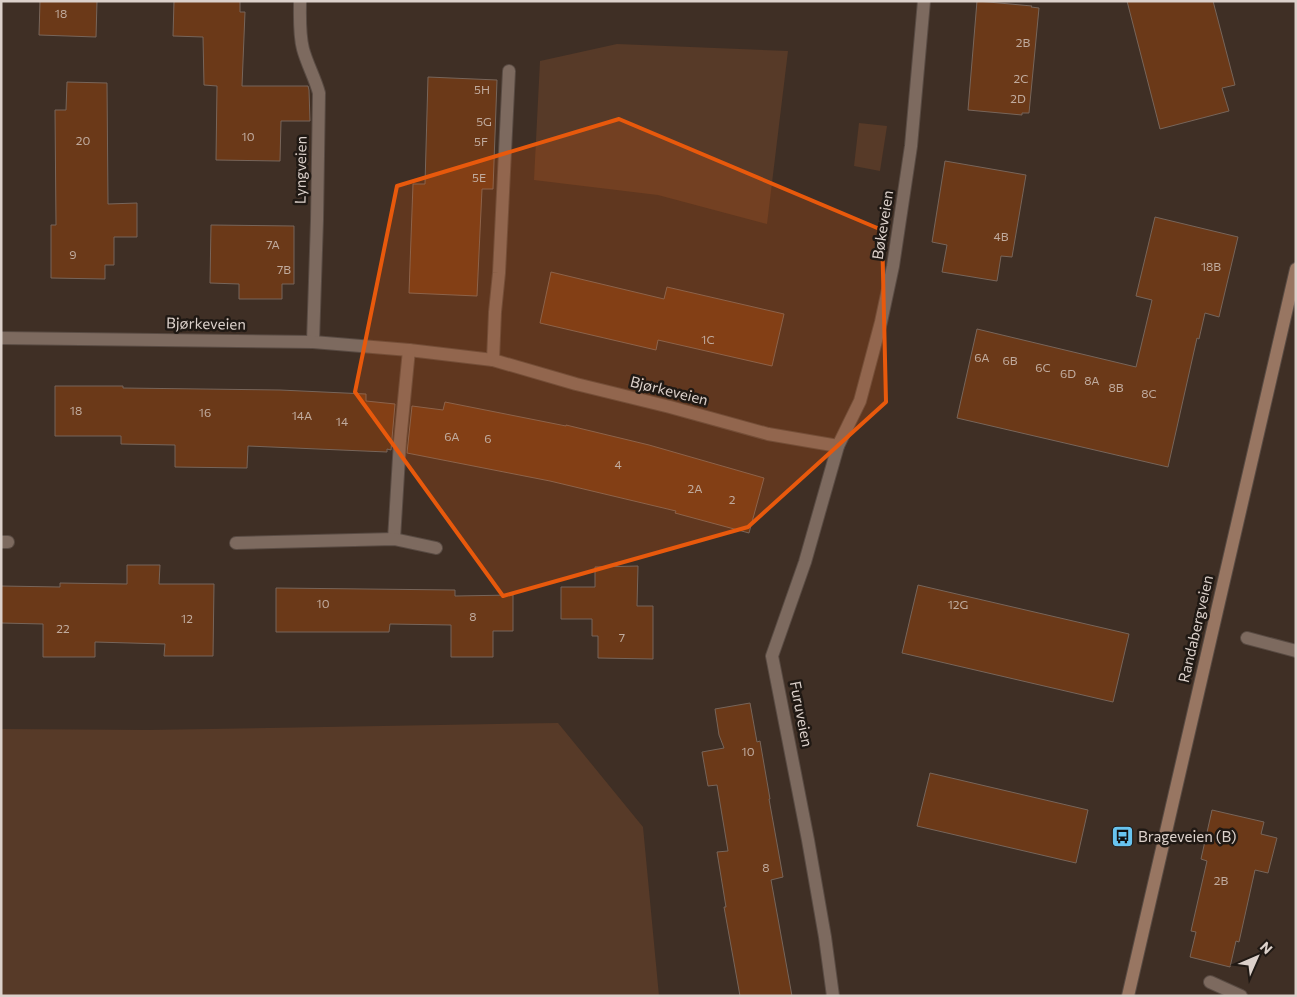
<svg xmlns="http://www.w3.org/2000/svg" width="1297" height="997" viewBox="0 0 1297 997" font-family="Commissioner,sans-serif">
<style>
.green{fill:#573a28}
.building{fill:#6b3918;stroke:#77655a}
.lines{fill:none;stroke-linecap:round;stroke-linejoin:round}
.street-casing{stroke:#594b43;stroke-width:14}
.secondary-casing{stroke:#594b43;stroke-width:14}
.street{stroke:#7d6a5f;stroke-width:12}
.secondary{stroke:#987662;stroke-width:12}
.marked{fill:#e8590c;fill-opacity:0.2;stroke:#e8590c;stroke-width:4;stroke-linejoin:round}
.labels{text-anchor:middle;stroke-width:5;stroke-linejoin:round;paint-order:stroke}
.number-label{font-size:12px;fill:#c0ab9e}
.street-label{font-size:15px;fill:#dcd1cb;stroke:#201914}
.poi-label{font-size:15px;fill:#dcd1cb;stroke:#201914;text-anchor:start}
</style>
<rect width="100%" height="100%" fill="#3f2f25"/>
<!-- green -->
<g class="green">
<polygon points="617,44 788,51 767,224 658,195 534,180 540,61"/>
<polygon points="859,123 887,126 880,171 854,166"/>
<polygon points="558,723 643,827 659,996 1,996 1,729 148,730"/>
</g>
<!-- building -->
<g class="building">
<polygon points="40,1 97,1 96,37 39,35"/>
<polygon points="174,1 240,1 240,12 245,12 242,86 308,86 309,90 310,121 281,121 280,161 216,160 217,86 204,85 203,37 173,36"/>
<polygon points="977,1 1032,6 1031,7 1039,8 1029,113 1022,113 1022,115 968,110"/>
<polygon points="1127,1 1213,1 1235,85 1222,88 1229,111 1160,129"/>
<polygon points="428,77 497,80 493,189 482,189 477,296 409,293 413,184 425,184"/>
<polygon points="67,82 107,83 108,204 137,203 137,237 114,237 114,265 105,265 105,279 51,278 51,225 56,225 55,110 66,110"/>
<polygon points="945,161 1026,175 1012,257 1001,256 997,281 942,272 947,245 932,242"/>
<polygon points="1155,217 1238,237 1219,317 1205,313 1199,339 1197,338 1168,467 957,418 977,329 1136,367 1152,300 1136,296"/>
<polygon points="211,225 294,226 294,284 282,284 282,299 239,299 239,284 210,283"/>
<polygon points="551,272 664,299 667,287 784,314 772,366 658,340 656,350 540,323"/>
<polygon points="55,386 123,386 123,388 280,390 366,394 366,401 395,404 391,450 387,449 387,452 248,446 247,468 175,467 175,445 121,444 121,436 55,436"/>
<polygon points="445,402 566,426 566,425 649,445 764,478 749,533 675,513 676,511 550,481 407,453 412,406 443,410"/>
<polygon points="127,565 160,565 159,584 214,584 213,656 164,656 165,644 95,642 95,657 43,657 43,624 1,623 1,586 60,587 60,583 127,584"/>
<polygon points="638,566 637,606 653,606 653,659 598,658 598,636 592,636 592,619 561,619 561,587 595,587 595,567"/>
<polygon points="918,585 1129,634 1113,702 902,653"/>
<polygon points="276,588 455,590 455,596 513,595 513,631 493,631 493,657 451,657 451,625 390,624 389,632 276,632"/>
<polygon points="750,703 757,742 760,741 770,799 769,799 783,877 771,880 792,996 740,996 724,907 726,907 717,852 728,851 717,785 708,786 702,752 724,748 719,735 715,709"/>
<polygon points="930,773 1088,810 1076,863 917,826"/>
<polygon points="1212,810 1264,822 1261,834 1277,838 1268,873 1255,870 1239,942 1236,941 1230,967 1190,957 1196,932 1191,931 1207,861 1201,859"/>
</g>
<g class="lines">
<defs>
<g id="street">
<path d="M300,1C300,17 299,34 303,49C307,64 315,78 319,93L317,220L313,342"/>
<polyline points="1,338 313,342 409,350 493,360 576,384 670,407 768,434 838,446"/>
<polyline points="493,360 495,312 499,273 509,71"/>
<polyline points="394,539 400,441 409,350"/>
<polyline points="1,542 8,542"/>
<polyline points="236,543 394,539 436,548"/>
<polyline points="1247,638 1296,651"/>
<polyline points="1210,982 1241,996"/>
<polyline points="833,996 825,937 808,840 772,656 805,562 838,446 860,401 881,322 893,266 911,146 924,1"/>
</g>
<polyline id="secondary" points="1128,996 1296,269"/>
</defs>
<!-- street casing -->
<use href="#street" class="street-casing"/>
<!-- secondary casing -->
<use href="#secondary" class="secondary-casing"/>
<!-- street -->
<use href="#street" class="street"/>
<!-- secondary -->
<use href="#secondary" class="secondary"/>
</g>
<!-- marked area -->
<path class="marked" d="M619,119L882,230L886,402L748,527L503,596L355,392L397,186Z"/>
<!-- icons -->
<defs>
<symbol id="bus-square" viewBox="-11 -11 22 22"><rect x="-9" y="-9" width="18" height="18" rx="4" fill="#68c4f0" stroke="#201914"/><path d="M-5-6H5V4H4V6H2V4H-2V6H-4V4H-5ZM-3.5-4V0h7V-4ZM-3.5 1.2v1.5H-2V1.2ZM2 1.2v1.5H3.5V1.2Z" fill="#111"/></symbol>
</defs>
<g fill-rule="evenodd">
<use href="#bus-square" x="1110" y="824" width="25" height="25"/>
</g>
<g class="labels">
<!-- number labels -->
<g class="number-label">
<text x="61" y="18">18</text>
<text x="1023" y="47">2B</text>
<text x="1021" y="83">2C</text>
<text x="482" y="94">5H</text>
<text x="1018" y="103">2D</text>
<text x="484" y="126">5G</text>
<text x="248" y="141">10</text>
<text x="83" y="145">20</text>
<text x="481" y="146">5F</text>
<text x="479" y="182">5E</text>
<text x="1001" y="241">4B</text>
<text x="273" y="249">7A</text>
<text x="73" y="259">9</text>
<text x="1211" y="271">18B</text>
<text x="284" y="274">7B</text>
<text x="708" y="344">1C</text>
<text x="982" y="362">6A</text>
<text x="1010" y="365">6B</text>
<text x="1043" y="372">6C</text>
<text x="1068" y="378">6D</text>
<text x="1092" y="385">8A</text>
<text x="1116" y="392">8B</text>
<text x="1149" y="398">8C</text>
<text x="76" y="415">18</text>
<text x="205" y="417">16</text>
<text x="302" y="420">14A</text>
<text x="342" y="426">14</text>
<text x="452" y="441">6A</text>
<text x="488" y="443">6</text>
<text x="618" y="469">4</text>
<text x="695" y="493">2A</text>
<text x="732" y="504">2</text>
<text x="323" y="608">10</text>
<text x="958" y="609">12G</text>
<text x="473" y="621">8</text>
<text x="187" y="623">12</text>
<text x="63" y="633">22</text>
<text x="622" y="642">7</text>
<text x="748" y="756">10</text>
<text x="766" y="872">8</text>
<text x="1221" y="885">2B</text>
</g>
<!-- street labels -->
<g class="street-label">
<text transform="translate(301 170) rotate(-89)" y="5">Lyngveien</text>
<text transform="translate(883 225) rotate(-81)" y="5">Bøkeveien</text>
<text transform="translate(206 324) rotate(1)" y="5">Bjørkeveien</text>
<text transform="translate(669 391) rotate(14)" y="5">Bjørkeveien</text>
<text transform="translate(1196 629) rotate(-77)" y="5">Randabergveien</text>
<text transform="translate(801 714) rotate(79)" y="5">Furuveien</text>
</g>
<!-- poi labels -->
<g class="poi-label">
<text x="1138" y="842">Brageveien (B)</text>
</g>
</g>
<!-- border -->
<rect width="1297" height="997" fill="none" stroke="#dcd1cb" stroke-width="5"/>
<!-- north arrow -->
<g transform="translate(1257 957) rotate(45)" stroke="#201914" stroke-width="4" paint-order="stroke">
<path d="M0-4L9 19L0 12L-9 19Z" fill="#dcd1cb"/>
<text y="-8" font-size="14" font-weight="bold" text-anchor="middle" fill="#dcd1cb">N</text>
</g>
</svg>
